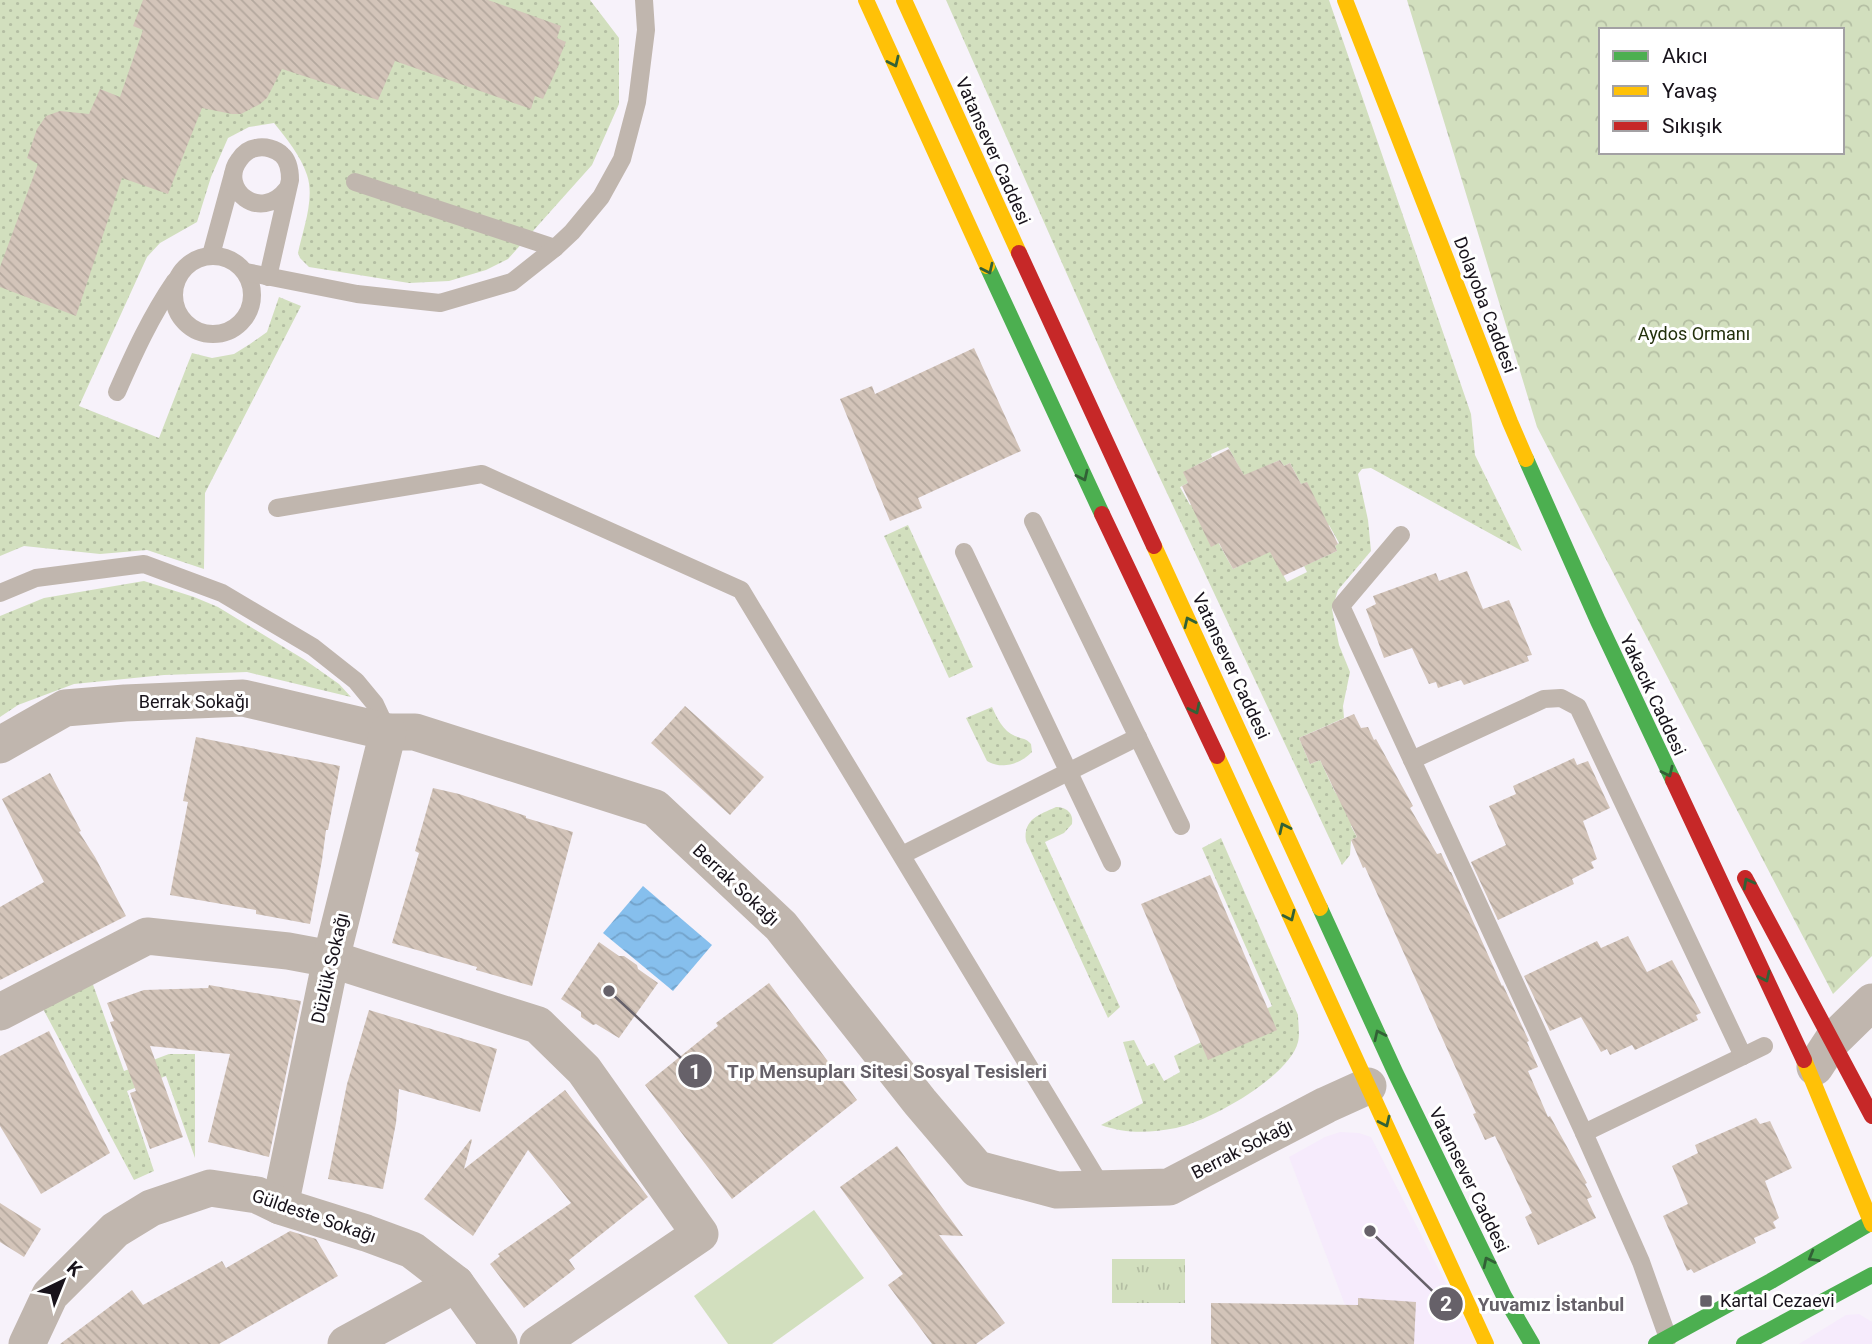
<svg xmlns="http://www.w3.org/2000/svg" width="1872" height="1344" viewBox="0 0 1872 1344" font-family="Roboto,sans-serif">
<style>
.built{fill:#f6ebfc}
.grass{fill:url(#grass-dots);fill-rule:evenodd}
.forest{fill:url(#forest-crowns);fill-rule:evenodd}
.park{fill:url(#park-tufts)}
.pitch{fill:#d2dfbe}
.water{fill:url(#water-waves)}
.building{fill:url(#building-back-hatch)}
.lines{fill:none;stroke-linecap:round;stroke-linejoin:round}
.lane{stroke:#c0b6ae;stroke-width:18}
.street{stroke:#c0b6ae;stroke-width:37}
.fast{stroke:#4caf50;stroke-width:16}
.slow{stroke:#ffc107;stroke-width:16}
.jam{stroke:#c62828;stroke-width:16}
.oneway{stroke:#326136}
.poi-dot{fill:#666169;stroke:#fff;stroke-width:2.5}
.labels{text-anchor:middle;stroke-width:6;stroke-linejoin:round;paint-order:stroke}
.street-label{font-size:18px;fill:#18131b;stroke:#fff}
.park-label{font-size:18px;fill:#22300b;stroke:#fff}
.poi-label{font-size:18px;fill:#18131b;stroke:#fff;text-anchor:start}
.leader{fill:none;stroke:#666169;stroke-width:2.5}
.callout-dot{fill:#666169;stroke:#fff;stroke-width:2.5}
.mark-label{font-size:21px;text-anchor:middle;font-weight:bold;fill:#fff}
.callout-label{font-size:19px;text-anchor:middle;font-weight:bold;fill:#666169;stroke:#fff;stroke-width:6;stroke-linejoin:round;paint-order:stroke}
</style>
<defs>
<pattern id="grass-dots" width="8" height="8" patternUnits="userSpaceOnUse" patternTransform="scale(1.75)"><rect width="8" height="8" fill="#d2dfbe"/><path d="M2 2h.1M6 6h.1" fill="none" stroke="#b4bea3" stroke-width="1.8" stroke-linecap="round"/></pattern>
<pattern id="forest-crowns" width="20" height="18" patternUnits="userSpaceOnUse" patternTransform="scale(1.75)"><rect width="20" height="18" fill="#d2dfbe"/><path d="M2 6a3 3 0 1 1 6 0M12 15a3 3 0 1 1 6 0" fill="none" stroke="#b4bea3"/></pattern>
<pattern id="park-tufts" width="24" height="20" patternUnits="userSpaceOnUse" patternTransform="scale(1.75)"><rect width="24" height="20" fill="#d2dfbe"/><path d="M3 7l-1-3M5 7V3M7 7l1-3M15 17l-1-3M17 17v-4M19 17l1-3" fill="none" stroke="#b4bea3"/></pattern>
<pattern id="water-waves" width="16" height="10" patternUnits="userSpaceOnUse" patternTransform="scale(1.75)"><rect width="16" height="10" fill="#86bfed"/><path d="M0 5q4-4 8 0t8 0" fill="none" stroke="#73a3cb"/></pattern>
<pattern id="building-back-hatch" width="6" height="6" patternUnits="userSpaceOnUse" patternTransform="scale(1.75)"><rect width="6" height="6" fill="#d3c4b9"/><path d="M-1 5l2 2M0 0l6 6M5-1l2 2" fill="none" stroke="#b4a89e"/></pattern>
</defs>
<rect width="100%" height="100%" fill="#f7f2fa"/>
<!-- built -->
<g class="built">
<polygon points="1340,1132 1359,1133 1371,1137 1477,1344 1347,1344 1345,1305 1289,1157 1325,1137"/>
<polygon points="1859,1314 1872,1322 1872,1344 1799,1344 1846,1315"/>
</g>
<!-- grass -->
<g class="grass">
<path d="M0,0H590L619,38V104L592,165L508,259L486,270L449,281L409,283L309,267L300,258L298,253C303,229 315,199 307,175C301,156 286,138 274,123L249,127L228,138L211,177L197,222L160,243L147,257L79,406L159,438L192,353L212,358L234,354L250,344L267,332L279,297L301,306L205,493L204,569L147,550L100,554L24,546L0,556Z"/>
<path d="M946,0H1329L1471,414L1475,455L1522,551L1371,468L1362,469L1358,474L1368,520L1371,551L1338,590L1332,609L1339,645L1350,672L1343,706L1344,718L1299,738L1310,764L1320,760L1334,790L1355,824L1351,826L1357,837L1351,840L1350,855L1342,865L1111,374ZM1228,447L1247,481L1264,467L1280,460L1284,466L1290,463L1301,484L1307,483L1325,527L1329,525L1339,543L1335,546L1337,551L1304,566L1307,572L1287,582L1270,551L1233,569L1196,502L1190,505L1180,487L1188,483L1184,472L1212,457L1211,454Z"/>
<polygon points="908,525 973,667 949,678 884,536"/>
<polygon points="144,581 194,597 218,607 305,660 339,684 351,697 247,672 164,675 74,684 18,705 0,717 0,616 44,598"/>
<path d="M992,707C997,718 1003,731 1015,736C1022,739 1026,738 1031,744L1032,752C1020,764 1002,770 987,761L966,718Z"/>
<path d="M1056,807C1066,807 1074,813 1072,824L1064,833L1045,842L1120,1007L1108,1018L1026,841C1023,819 1039,815 1056,807Z"/>
<path d="M1221,838L1298,1015C1298,1023 1300,1034 1298,1042C1289,1077 1210,1121 1176,1128C1150,1133 1126,1134 1101,1125L1143,1103L1123,1042L1134,1040L1147,1066L1154,1063L1164,1081L1180,1072L1174,1056L1272,1006L1202,848Z"/>
<polygon points="91,979 124,1071 169,1054 195,1054 195,1158 166,1076 127,1091 154,1171 134,1180 41,1005"/>
</g>
<!-- forest -->
<path class="forest" d="M1407,0H1872V956L1833,994L1537,427ZM1601,30H1842V152H1601Z"/>
<!-- park -->
<rect class="park" x="1112" y="1259" width="73" height="44"/>
<!-- pitch -->
<polygon class="pitch" points="814,1210 864,1278 772,1344 728,1344 694,1296"/>
<!-- water -->
<polygon class="water" points="643,886 712,945 673,991 603,933"/>
<!-- building -->
<g class="building">
<polygon points="143,0 488,0 561,26 557,38 566,42 558,61 560,62 543,99 535,96 531,109 395,61 378,100 282,69 267,98 260,104 241,114 232,114 202,108 168,194 122,178 76,316 0,287 0,267 38,164 27,158 37,129 46,116 60,111 89,114 100,89 120,97 143,30 133,26"/>
<polygon points="974,348 1021,451 918,498 922,508 890,521 840,399 872,386 875,394"/>
<polygon points="1229,449 1244,475 1280,460 1284,466 1290,463 1301,484 1307,482 1338,544 1335,546 1337,551 1283,576 1270,552 1233,569 1219,543 1211,547 1182,486 1188,483 1183,472"/>
<polygon points="1467,571 1483,609 1509,600 1532,655 1527,656 1529,661 1464,685 1461,680 1438,688 1436,682 1429,684 1412,648 1384,658 1366,609 1376,604 1373,596 1436,573 1439,581"/>
<polygon points="685,706 764,777 730,815 651,743"/>
<polygon points="1354,714 1361,728 1368,727 1374,740 1376,739 1413,806 1410,808 1437,854 1441,853 1450,872 1451,872 1502,986 1503,985 1529,1041 1527,1042 1538,1067 1528,1071 1548,1117 1550,1116 1587,1183 1585,1184 1592,1197 1587,1199 1596,1218 1538,1245 1525,1217 1532,1213 1495,1136 1485,1140 1473,1114 1476,1113 1365,867 1363,868 1351,840 1357,837 1320,760 1310,764 1299,738"/>
<polygon points="196,737 340,766 328,830 326,830 322,860 310,924 256,914 256,910 170,895 188,802 183,801"/>
<polygon points="1574,758 1577,765 1588,761 1610,808 1583,821 1597,859 1591,862 1594,868 1572,879 1574,884 1498,920 1471,862 1506,845 1489,806 1516,794 1513,786"/>
<polygon points="50,773 81,831 79,832 95,857 126,916 0,980 0,907 44,882 2,799"/>
<polygon points="433,788 459,794 526,816 526,818 573,832 532,986 476,970 477,967 392,943 419,853 415,851"/>
<polygon points="1210,875 1277,1030 1208,1060 1141,904"/>
<polygon points="1628,936 1647,972 1672,960 1701,1013 1696,1015 1698,1020 1635,1050 1632,1045 1610,1055 1607,1049 1601,1052 1581,1017 1550,1031 1524,976 1597,941 1601,948"/>
<polygon points="599,942 619,956 624,956 637,965 638,969 658,983 619,1038 596,1024 593,1025 581,1017 581,1012 561,999"/>
<polygon points="769,983 857,1100 732,1199 645,1085 718,1026 716,1023"/>
<polygon points="209,985 301,1001 269,1157 208,1142 230,1054 150,1046 183,1137 150,1149 130,1093 136,1091 110,1022 114,1021 107,1003 144,990 208,988"/>
<polygon points="369,1010 497,1049 480,1112 399,1089 396,1123 383,1189 328,1179 347,1084"/>
<polygon points="49,1031 110,1153 41,1194 0,1126 0,1056"/>
<polygon points="565,1090 648,1197 569,1260 575,1269 524,1308 490,1264 500,1256 498,1254 571,1203 528,1150 473,1236 424,1199 471,1139 472,1140 464,1169"/>
<polygon points="1756,1118 1760,1124 1770,1121 1792,1168 1765,1181 1779,1218 1773,1222 1776,1228 1754,1238 1756,1243 1694,1273 1691,1269 1687,1271 1663,1216 1688,1204 1672,1166 1698,1153 1695,1145"/>
<polygon points="897,1146 963,1236 939,1235 1005,1323 976,1344 932,1344 888,1285 903,1274 840,1187"/>
<polygon points="0,1203 41,1229 24,1257 0,1242"/>
<polygon points="290,1231 316,1239 338,1276 219,1344 60,1344 132,1290 143,1305 222,1261 226,1268"/>
<polygon points="1358,1298 1416,1302 1414,1344 1211,1344 1211,1303 1358,1305"/>
</g>
<g class="lines">
<!-- lane -->
<g class="lane">
<polyline points="355,182 555,248"/>
<polyline points="211,255 233,174"/>
<circle cx="213" cy="295" r="39"/>
<polyline points="246,272 357,294 440,303 512,282 555,248 572,232 601,197 622,159 637,102 646,30 644,0"/>
<path d="M268,277L290,180C290,171 289,161 282,155C276,149 265,146 256,148C249,149 243,154 239,160C218,188 260,224 287,189"/>
<path d="M117,392C134,353 151,316 175,281"/>
<polyline points="277,508 482,474 741,590 1103,1189"/>
<polyline points="1033,521 1181,826"/>
<polyline points="1401,535 1341,606 1584,1133 1764,1046"/>
<polyline points="964,552 1112,863"/>
<polyline points="0,593 36,578 144,564 222,593 313,647 356,681 375,704 388,732"/>
<polyline points="1412,760 1544,699 1561,698 1578,707 1743,1056"/>
<polyline points="902,855 1138,737"/>
<polyline points="1584,1133 1641,1262 1668,1338"/>
</g>
<!-- street -->
<g class="street">
<polyline points="0,745 65,708 125,703 243,698 388,732 415,732 655,808 781,926 920,1102 977,1169 1057,1190 1169,1187 1326,1105 1368,1086"/>
<polyline points="0,1012 147,936 288,951 331,959 538,1025 584,1070 700,1234 538,1344"/>
<polyline points="1815,1067 1832,1041 1872,1002"/>
<polyline points="280,1206 331,959 388,732"/>
<polyline points="27,1344 50,1295 115,1230 151,1208 210,1188 257,1195 280,1206 366,1233 412,1250 456,1284 499,1344"/>
<polyline points="346,1344 456,1284"/>
</g>
<!-- fast -->
<g class="fast">
<polyline points="987,266 1102,514"/>
<polyline points="1526,459 1598,621 1673,780"/>
<polyline points="1320,908 1396,1074 1504,1296 1532,1344"/>
<polyline points="1656,1344 1771,1281 1872,1222"/>
<polyline points="1744,1344 1872,1275"/>
</g>
<!-- slow -->
<g class="slow">
<polyline points="866,0 987,266"/>
<polyline points="904,0 1019,253"/>
<polyline points="1345,0 1510,422 1526,459"/>
<polyline points="1154,546 1320,908"/>
<polyline points="1217,756 1486,1344"/>
<polyline points="1804,1060 1872,1224"/>
</g>
<!-- jam -->
<g class="jam">
<polyline points="1019,253 1154,546"/>
<polyline points="1102,514 1217,756"/>
<polyline points="1673,780 1804,1060"/>
<polyline points="1745,878 1872,1116"/>
</g>
</g>
<!-- one-way arrows -->
<defs><path id="oneway-chevron" d="M-2-3.5L2.5 0L-2 3.5" fill="none" stroke-width="1.6" stroke-linecap="round" stroke-linejoin="round" transform="scale(1.75)"/></defs>
<g class="oneway">
<use href="#oneway-chevron" transform="translate(894 62) rotate(65)"/>
<use href="#oneway-chevron" transform="translate(988 269) rotate(65)"/>
<use href="#oneway-chevron" transform="translate(1083 476) rotate(65)"/>
<use href="#oneway-chevron" transform="translate(1189 622) rotate(-115)"/>
<use href="#oneway-chevron" transform="translate(1195 709) rotate(64)"/>
<use href="#oneway-chevron" transform="translate(1668 772) rotate(65)"/>
<use href="#oneway-chevron" transform="translate(1284 828) rotate(-115)"/>
<use href="#oneway-chevron" transform="translate(1748 883) rotate(-118)"/>
<use href="#oneway-chevron" transform="translate(1290 916) rotate(65)"/>
<use href="#oneway-chevron" transform="translate(1765 977) rotate(65)"/>
<use href="#oneway-chevron" transform="translate(1379 1035) rotate(-115)"/>
<use href="#oneway-chevron" transform="translate(1385 1122) rotate(65)"/>
<use href="#oneway-chevron" transform="translate(1813 1257) rotate(150)"/>
<use href="#oneway-chevron" transform="translate(1488 1262) rotate(-116)"/>
</g>
<!-- markers -->
<rect class="poi-dot" x="1699" y="1294" width="14" height="14" rx="3.5"/>
<g class="labels">
<!-- street labels -->
<g class="street-label">
<text transform="translate(993 151) rotate(66)" y="6">Vatansever Caddesi</text>
<text transform="translate(1485 305) rotate(69)" y="6">Dolayoba Caddesi</text>
<text transform="translate(1231 666) rotate(65)" y="6">Vatansever Caddesi</text>
<text transform="translate(1653 695) rotate(65)" y="6">Yakacık Caddesi</text>
<text x="194" y="708">Berrak Sokağı</text>
<text transform="translate(736 885) rotate(43)" y="6">Berrak Sokağı</text>
<text transform="translate(330 968) rotate(-77)" y="6">Düzlük Sokağı</text>
<text transform="translate(1242 1149) rotate(-27)" y="6">Berrak Sokağı</text>
<text transform="translate(1469 1180) rotate(64)" y="6">Vatansever Caddesi</text>
<text transform="translate(314 1216) rotate(19)" y="6">Güldeste Sokağı</text>
</g>
<!-- park labels -->
<g class="park-label">
<text x="1694" y="340">Aydos Ormanı</text>
</g>
<!-- poi labels -->
<g class="poi-label">
<text x="1720" y="1307">Kartal Cezaevi</text>
</g>
</g>
<!-- callouts -->
<path class="leader" d="M609 991L695 1071M1370 1231L1446 1304"/>
<g class="callout-dot">
<circle cx="609" cy="991" r="7"/>
<circle cx="1370" cy="1231" r="7"/>
<circle cx="695" cy="1071" r="18"/>
<circle cx="1446" cy="1304" r="18"/>
</g>
<g class="mark-label">
<text x="695" y="1079">1</text>
<text x="1446" y="1311">2</text>
</g>
<g class="callout-label">
<text x="887" y="1078">Tıp Mensupları Sitesi Sosyal Tesisleri</text>
<text x="1551" y="1311">Yuvamız İstanbul</text>
</g>
<!-- legend -->
<rect x="1599" y="28" width="245" height="126" fill="#ffffff" stroke="#a3a1a4" stroke-width="2"/>
<rect x="1613" y="51" width="35" height="10" fill="#4caf50" stroke="#a3a1a4" stroke-width="2"/>
<text x="1662" y="63" font-size="21" fill="#18131b">Akıcı</text>
<rect x="1613" y="86" width="35" height="10" fill="#ffc107" stroke="#a3a1a4" stroke-width="2"/>
<text x="1662" y="98" font-size="21" fill="#18131b">Yavaş</text>
<rect x="1613" y="121" width="35" height="10" fill="#c62828" stroke="#a3a1a4" stroke-width="2"/>
<text x="1662" y="133" font-size="21" fill="#18131b">Sıkışık</text>
<!-- north arrow -->
<g transform="translate(63 1281) rotate(43)" stroke="#ffffff" stroke-width="5" paint-order="stroke">
<path d="M0-5L12 26L0 18L-12 26Z" fill="#18131b"/>
<text y="-10" font-size="19" font-weight="bold" text-anchor="middle" fill="#18131b">K</text>
</g>
</svg>
